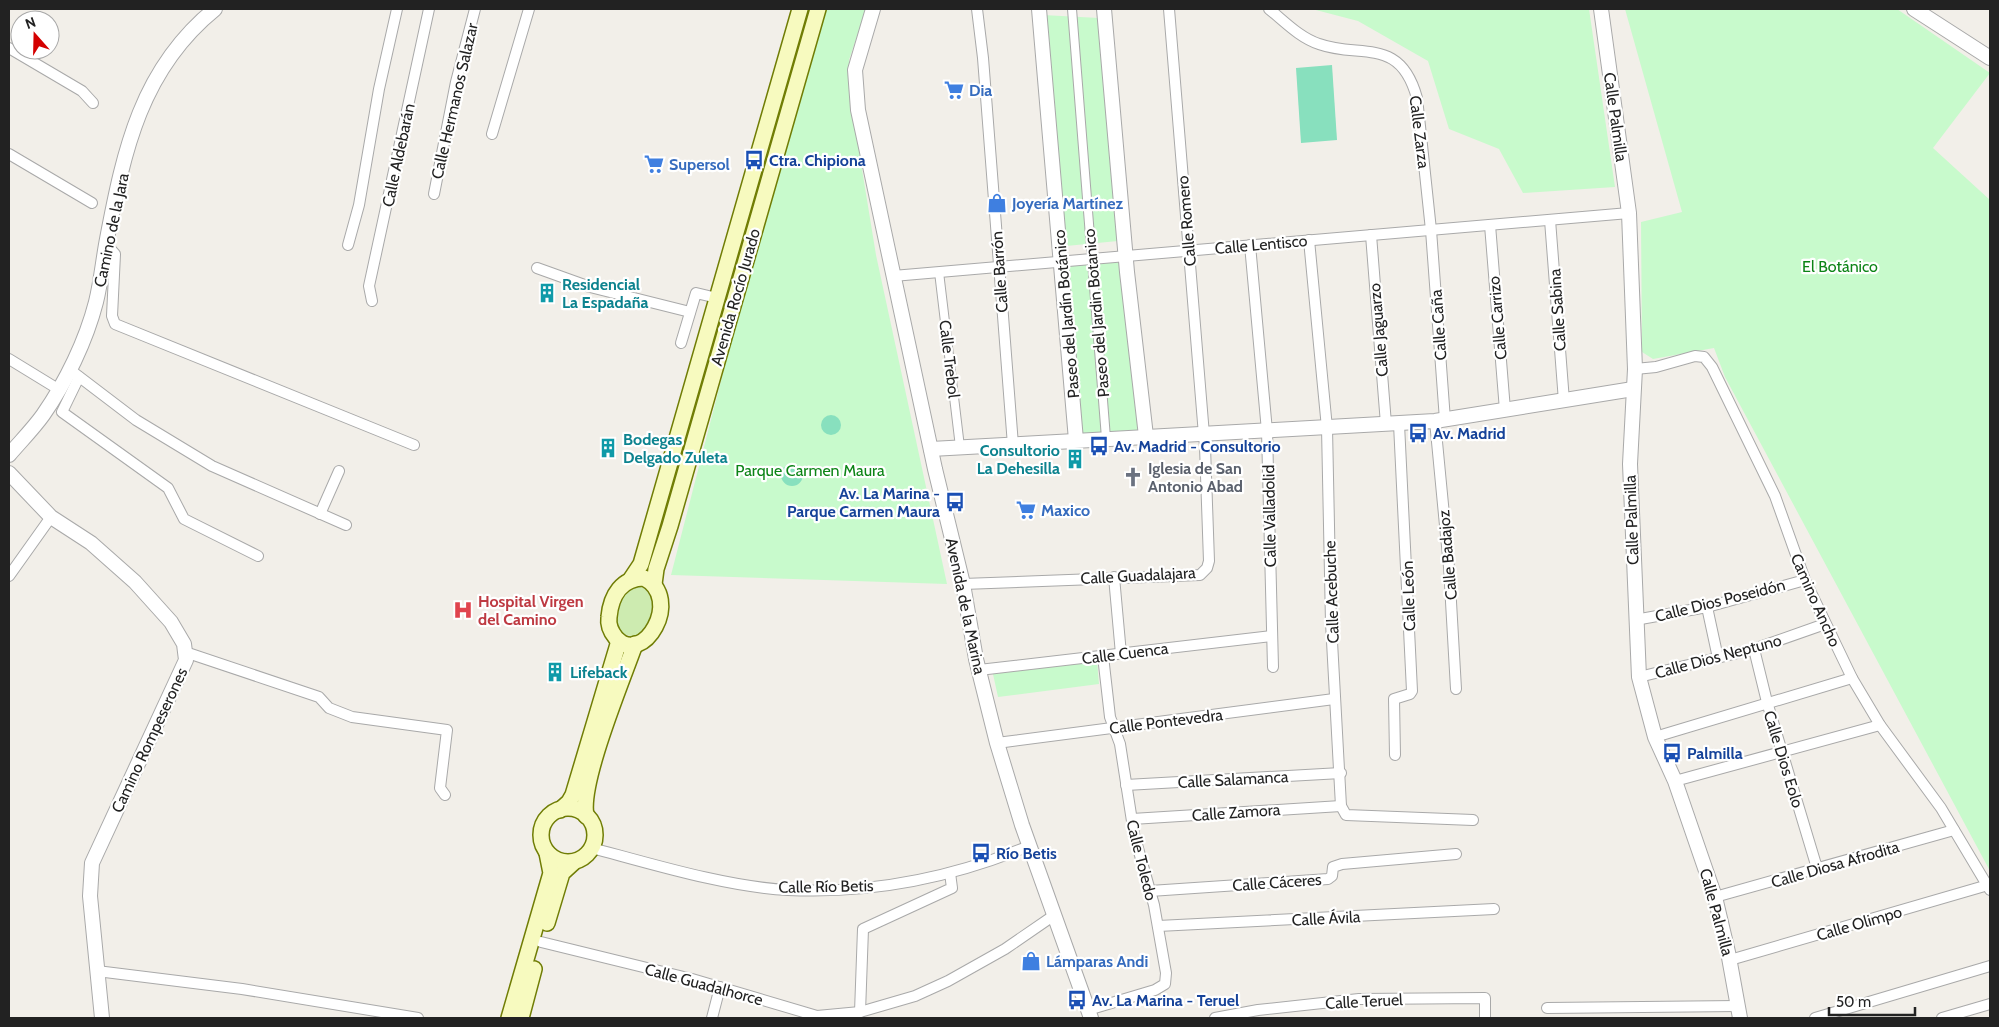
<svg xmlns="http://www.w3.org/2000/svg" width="1999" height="1027" viewBox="0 0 1999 1027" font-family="Cabin,sans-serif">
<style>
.grass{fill:#cdebb0}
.park{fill:#c8facc}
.pitch{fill:#88e0be}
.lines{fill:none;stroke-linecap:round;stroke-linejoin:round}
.pedestrian-casing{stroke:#a9a9a9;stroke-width:10}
.minor-casing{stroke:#a9a9a9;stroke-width:12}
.tertiary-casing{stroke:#a9a9a9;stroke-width:16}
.secondary-casing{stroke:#707d05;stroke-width:18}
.pedestrian{stroke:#fff;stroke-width:8}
.minor{stroke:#fff;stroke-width:10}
.tertiary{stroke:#fff;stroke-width:14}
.secondary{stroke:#f7fabf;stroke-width:15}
.labels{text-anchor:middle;stroke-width:4.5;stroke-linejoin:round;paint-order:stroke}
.shop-label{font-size:16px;font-weight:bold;fill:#366cbe;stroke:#fff;text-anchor:start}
.street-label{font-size:16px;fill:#222;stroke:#fff}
.transit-label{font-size:16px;font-weight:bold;fill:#164399;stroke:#fff;text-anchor:start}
.park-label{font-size:16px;fill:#0c8416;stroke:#fff}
.culture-label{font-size:16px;font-weight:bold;fill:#0d838f;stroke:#fff;text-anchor:start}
.worship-label{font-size:16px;font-weight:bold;fill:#5b616d;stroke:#fff;text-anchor:start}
.health-label{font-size:16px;font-weight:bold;fill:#be3a42;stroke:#fff;text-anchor:start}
</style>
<rect width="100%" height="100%" fill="#f2efe9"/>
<!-- grass -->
<path class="grass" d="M639,586C662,594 651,630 634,637L620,633C613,620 619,599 628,588Z"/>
<!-- park -->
<g class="park">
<polygon points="826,9 866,9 849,60 849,85 852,108 876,255 947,584 671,575 758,237"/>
<polygon points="1312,9 1589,9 1615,187 1523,193 1499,149 1449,129 1428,61 1358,21"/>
<polygon points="1625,9 1897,9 1990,73 1933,148 1990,200 1990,871 1725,377 1714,348 1653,359 1642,352 1641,222 1682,212"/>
<polygon points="1043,15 1099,18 1118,241 1066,246"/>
<polygon points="1126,256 1146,436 1076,440 1062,261"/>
<polygon points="1097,661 1099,684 998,697 993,674"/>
</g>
<!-- pitch -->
<g class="pitch">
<polygon points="1332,65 1337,140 1301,143 1296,68"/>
<circle cx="831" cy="425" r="10"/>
<circle cx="792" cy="475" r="11"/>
</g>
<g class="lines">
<defs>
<g id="pedestrian">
<polyline points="1072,9 1106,438"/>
<polyline points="939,272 960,447"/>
</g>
<g id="minor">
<polyline points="977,9 983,58 1013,445"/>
<path d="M1269,9C1284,21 1300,38 1319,44C1361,59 1400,36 1417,98L1431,230L1445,420"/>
<polyline points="9,48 82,91 93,103"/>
<polyline points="492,134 529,9"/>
<polyline points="9,154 92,203"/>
<polyline points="434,194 456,82 475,9"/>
<polyline points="1550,220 1564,401"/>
<polyline points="1490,225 1505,410"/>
<polyline points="1371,235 1386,424"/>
<polyline points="1309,240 1327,428 1331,623 1341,806 1346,815 1473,820"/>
<polyline points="106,244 115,254 112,316 115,324 414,445"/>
<polyline points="348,245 359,205 379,89 397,9"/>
<polyline points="1250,245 1267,431 1273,667"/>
<polyline points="537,268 590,287 690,312"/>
<polyline points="893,276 1629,213"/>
<polyline points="372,301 369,286 429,9"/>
<polyline points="681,343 696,293 717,298"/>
<polyline points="9,359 58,389"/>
<polyline points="69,369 136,420 212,466 346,525"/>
<polyline points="1635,369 1656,367 1695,356 1704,357 1712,367 1775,496 1805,580 1852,678 1880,725 1941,808 1990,890"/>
<polyline points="79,377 62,412 168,488 184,519 258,556"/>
<polyline points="1435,421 1449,567 1456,689"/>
<polyline points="320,514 339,471"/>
<polyline points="9,576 51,517"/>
<polyline points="1114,577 1121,654"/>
<polyline points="963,584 1200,575 1207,568 1209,561 1205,447 1169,9"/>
<polyline points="1707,607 1718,658"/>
<polyline points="1635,620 1707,607 1805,580"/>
<polyline points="1754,649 1767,702 1817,868"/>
<polyline points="185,652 319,697 329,708 352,717 447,730 440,788 445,795"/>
<polyline points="979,670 1272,636"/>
<polyline points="1639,677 1754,649 1825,624"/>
<polyline points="1655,737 1852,678"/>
<polyline points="997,743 1334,699"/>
<polyline points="1395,755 1394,699 1410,694 1412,691 1399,424"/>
<polyline points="1675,781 1880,725"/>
<polyline points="1126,785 1341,773"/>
<polyline points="1132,819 1341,806"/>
<path d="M592,848C652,864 727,887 788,890C871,894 954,877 1029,846"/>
<polyline points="1150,891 1328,879 1332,876 1333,867 1342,864 1456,854"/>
<polyline points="1715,897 1954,830"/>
<polyline points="1158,926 1494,909"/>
<polyline points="541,942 692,979 817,1016 860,1012 915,996 948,981 1005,949 1053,916"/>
<polyline points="1730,960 1988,885"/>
<polyline points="97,971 242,989 418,1018"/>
<polyline points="1547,1008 1738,1006"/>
<polyline points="1088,1010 1155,990 1165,984 1166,973 1154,905 1134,834 1120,744 1110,717 1103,656"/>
<polyline points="860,1012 863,929 952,888 950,873"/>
<polyline points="712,1018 720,987"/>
<polyline points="1215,1018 1258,1010 1359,999 1485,998 1485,1018"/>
<polyline points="1815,1018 1990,966"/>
<polyline points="1942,1018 1990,1004"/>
</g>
<g id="tertiary">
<polyline points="873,9 855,70 858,110 935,469 963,584 976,659 997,743 1022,825 1091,1018"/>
<polyline points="1039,9 1076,440"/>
<polyline points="1104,9 1127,272 1146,436"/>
<polyline points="1601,9 1629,213 1635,369 1630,464 1639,677 1655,737 1675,781 1715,897 1728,952 1740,1018"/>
<polyline points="1914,9 1990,58"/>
<polyline points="931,449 1435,421 1633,389"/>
<path d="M9,455C20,442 33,429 43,415C66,382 86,341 96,302C101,282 103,260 107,239C124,150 141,69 215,9"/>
<polyline points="9,473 51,517 91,543 135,582 171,622 184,644 186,660 92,863 90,896 102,1018"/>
</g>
<g id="secondary">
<path d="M644,578C684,598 643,668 616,638C611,632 608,624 609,617C611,595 622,578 644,578Z"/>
<polyline points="631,579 641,564 800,9"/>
<polyline points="654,584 656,569 670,526 818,9"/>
<circle cx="568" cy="835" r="27"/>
<polyline points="560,810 569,802 573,795 619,641"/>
<path d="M586,816C579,783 622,681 635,644"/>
<polyline points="547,923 562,873 574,862"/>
<polyline points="509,1018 551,873 547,853"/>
<polyline points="521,1018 534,969"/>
</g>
</defs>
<!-- pedestrian casing -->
<use href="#pedestrian" class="pedestrian-casing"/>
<!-- minor casing -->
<use href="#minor" class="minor-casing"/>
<!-- tertiary casing -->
<use href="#tertiary" class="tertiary-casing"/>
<!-- secondary casing -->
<use href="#secondary" class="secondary-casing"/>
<!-- pedestrian -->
<use href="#pedestrian" class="pedestrian"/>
<!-- minor -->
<use href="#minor" class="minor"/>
<!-- tertiary -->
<use href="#tertiary" class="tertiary"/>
<!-- secondary -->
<use href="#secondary" class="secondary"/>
</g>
<!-- icons -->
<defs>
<symbol id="supermarket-bare" viewBox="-9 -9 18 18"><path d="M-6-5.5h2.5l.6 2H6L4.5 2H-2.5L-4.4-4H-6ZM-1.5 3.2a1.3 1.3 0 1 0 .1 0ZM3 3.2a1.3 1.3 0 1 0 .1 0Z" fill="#3f7fe0" stroke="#fff" stroke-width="2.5" paint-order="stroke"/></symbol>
<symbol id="bus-bare" viewBox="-9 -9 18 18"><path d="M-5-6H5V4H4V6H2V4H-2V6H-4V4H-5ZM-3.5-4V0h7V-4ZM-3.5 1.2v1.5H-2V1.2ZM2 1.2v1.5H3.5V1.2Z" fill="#1a4fb4" stroke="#fff" stroke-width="2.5" paint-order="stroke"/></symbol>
<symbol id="shop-bare" viewBox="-9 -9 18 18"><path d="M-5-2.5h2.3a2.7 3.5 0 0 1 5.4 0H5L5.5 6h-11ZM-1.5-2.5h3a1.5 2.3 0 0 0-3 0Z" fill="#3f7fe0" stroke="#fff" stroke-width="2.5" paint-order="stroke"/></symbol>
<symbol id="building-bare" viewBox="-9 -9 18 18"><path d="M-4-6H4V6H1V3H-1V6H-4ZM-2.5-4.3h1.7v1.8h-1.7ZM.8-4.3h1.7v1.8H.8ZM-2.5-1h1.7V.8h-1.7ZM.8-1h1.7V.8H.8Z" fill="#0f9aa8" stroke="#fff" stroke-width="2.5" paint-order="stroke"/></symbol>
<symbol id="church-bare" viewBox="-9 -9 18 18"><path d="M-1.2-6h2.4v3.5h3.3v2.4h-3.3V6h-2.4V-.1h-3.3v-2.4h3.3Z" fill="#6b7280" stroke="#fff" stroke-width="2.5" paint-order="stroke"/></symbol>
<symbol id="hospital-bare" viewBox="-9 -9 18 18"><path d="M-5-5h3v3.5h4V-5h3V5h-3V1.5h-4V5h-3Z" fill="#e0444e" stroke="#fff" stroke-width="2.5" paint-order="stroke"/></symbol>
</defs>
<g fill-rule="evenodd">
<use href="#supermarket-bare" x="940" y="76" width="28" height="28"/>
<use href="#bus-bare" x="740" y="146" width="28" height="28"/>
<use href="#supermarket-bare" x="640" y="150" width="28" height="28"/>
<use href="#shop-bare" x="983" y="189" width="28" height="28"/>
<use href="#building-bare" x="533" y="279" width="28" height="28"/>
<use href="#bus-bare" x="1404" y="419" width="28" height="28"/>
<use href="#bus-bare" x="1085" y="432" width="28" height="28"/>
<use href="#building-bare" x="594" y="434" width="28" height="28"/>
<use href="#building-bare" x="1061" y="445" width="28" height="28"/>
<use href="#church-bare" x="1119" y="463" width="28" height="28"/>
<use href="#bus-bare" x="941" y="488" width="28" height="28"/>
<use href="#supermarket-bare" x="1012" y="496" width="28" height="28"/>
<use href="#hospital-bare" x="449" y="596" width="28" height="28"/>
<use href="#building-bare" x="541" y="658" width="28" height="28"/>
<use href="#bus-bare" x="1658" y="739" width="28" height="28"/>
<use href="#bus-bare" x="967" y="839" width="28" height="28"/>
<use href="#shop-bare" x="1017" y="947" width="28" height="28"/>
<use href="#bus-bare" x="1063" y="986" width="28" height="28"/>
</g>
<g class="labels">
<!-- shop labels -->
<g class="shop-label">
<text x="969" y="96">Dia</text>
<text x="669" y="170">Supersol</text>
<text x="1012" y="209">Joyería Martínez</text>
<text x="1041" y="516">Maxico</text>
<text x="1046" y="967">Lámparas Andi</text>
</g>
<!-- street labels -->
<g class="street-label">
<text transform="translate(454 101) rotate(-77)" y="6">Calle Hermanos Salazar</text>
<text transform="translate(1616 117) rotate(82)" y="6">Calle Palmilla</text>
<text transform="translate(1420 132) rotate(83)" y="6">Calle Zarza</text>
<text transform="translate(398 155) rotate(-78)" y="6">Calle Aldebarán</text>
<text transform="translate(1186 221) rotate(-95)" y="6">Calle Romero</text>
<text transform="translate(111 230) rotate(-78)" y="6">Camino de la Jara</text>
<text transform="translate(1261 244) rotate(-5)" y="6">Calle Lentisco</text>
<text transform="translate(999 272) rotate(-94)" y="6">Calle Barrón</text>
<text transform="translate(735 297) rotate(-74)" y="6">Avenida Rocío Jurado</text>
<text transform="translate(1557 310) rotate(-94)" y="6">Calle Sabina</text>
<text transform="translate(1096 313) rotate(-95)" y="6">Paseo del Jardin Botanico</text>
<text transform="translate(1066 314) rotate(-95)" y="6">Paseo del Jardín Botánico</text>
<text transform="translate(1497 318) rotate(-95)" y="6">Calle Carrizo</text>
<text transform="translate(1438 325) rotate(-94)" y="6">Calle Caña</text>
<text transform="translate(1378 330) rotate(-95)" y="6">Calle Jaguarzo</text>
<text transform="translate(950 359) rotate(83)" y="6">Calle Trebol</text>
<text transform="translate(1269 516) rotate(-91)" y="6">Calle Valladolid</text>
<text transform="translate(1631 520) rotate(-92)" y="6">Calle Palmilla</text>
<text transform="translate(1447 555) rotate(-95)" y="6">Calle Badajoz</text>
<text transform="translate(1138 575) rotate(-3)" y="6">Calle Guadalajara</text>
<text transform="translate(1331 592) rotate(-92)" y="6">Calle Acebuche</text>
<text transform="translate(1408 596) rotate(-92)" y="6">Calle León</text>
<text transform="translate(1720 600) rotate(-14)" y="6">Calle Dios Poseidón</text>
<text transform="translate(1816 600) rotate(66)" y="6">Camino Ancho</text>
<text transform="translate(966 606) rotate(78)" y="6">Avenida de la Marina</text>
<text transform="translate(1125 653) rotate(-7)" y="6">Calle Cuenca</text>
<text transform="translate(1718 656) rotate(-15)" y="6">Calle Dios Neptuno</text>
<text transform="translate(1166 721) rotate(-7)" y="6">Calle Pontevedra</text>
<text transform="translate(149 740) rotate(-65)" y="6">Camino Rompeserones</text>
<text transform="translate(1784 759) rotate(73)" y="6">Calle Dios Eolo</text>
<text transform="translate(1233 779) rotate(-3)" y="6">Calle Salamanca</text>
<text transform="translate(1236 812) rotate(-4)" y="6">Calle Zamora</text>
<text transform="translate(1142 860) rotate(76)" y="6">Calle Toledo</text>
<text transform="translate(1835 864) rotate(-16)" y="6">Calle Diosa Afrodita</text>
<text transform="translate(1277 882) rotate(-4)" y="6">Calle Cáceres</text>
<text transform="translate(826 886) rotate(-1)" y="6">Calle Río Betis</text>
<text transform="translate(1717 912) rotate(75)" y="6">Calle Palmilla</text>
<text transform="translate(1326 918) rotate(-3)" y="6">Calle Ávila</text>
<text transform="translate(1859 923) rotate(-16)" y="6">Calle Olimpo</text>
<text transform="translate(704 984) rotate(15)" y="6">Calle Guadalhorce</text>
<text transform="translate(1364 1001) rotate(-3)" y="6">Calle Teruel</text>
</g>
<!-- transit labels -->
<g class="transit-label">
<text x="769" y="166">Ctra. Chipiona</text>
<text x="1433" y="439">Av. Madrid</text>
<text x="1114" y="452">Av. Madrid - Consultorio</text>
<text x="940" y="499" text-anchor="end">Av. La Marina -<tspan x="940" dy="18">Parque Carmen Maura</tspan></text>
<text x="1687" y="759">Palmilla</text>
<text x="996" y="859">Río Betis</text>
<text x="1092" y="1006">Av. La Marina - Teruel</text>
</g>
<!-- park labels -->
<g class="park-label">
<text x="1840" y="272">El Botánico</text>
<text x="810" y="476">Parque Carmen Maura</text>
</g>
<!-- culture labels -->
<g class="culture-label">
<text x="562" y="290">Residencial<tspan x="562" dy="18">La Espadaña</tspan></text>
<text x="623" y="445">Bodegas<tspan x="623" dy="18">Delgado Zuleta</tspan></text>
<text x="1060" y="456" text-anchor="end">Consultorio<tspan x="1060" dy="18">La Dehesilla</tspan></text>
<text x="570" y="678">Lifeback</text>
</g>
<!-- worship labels -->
<g class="worship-label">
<text x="1148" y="474">Iglesia de San<tspan x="1148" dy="18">Antonio Abad</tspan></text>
</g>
<!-- health labels -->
<g class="health-label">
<text x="478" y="607">Hospital Virgen<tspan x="478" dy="18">del Camino</tspan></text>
</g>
</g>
<!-- border -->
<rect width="1999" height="1027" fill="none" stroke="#222222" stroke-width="20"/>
<!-- north arrow -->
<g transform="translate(35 35) rotate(340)"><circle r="24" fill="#ffffff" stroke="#a7a7a7"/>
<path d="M0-4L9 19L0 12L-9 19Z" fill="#d40000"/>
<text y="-8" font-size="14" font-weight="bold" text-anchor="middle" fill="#222222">N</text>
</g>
<!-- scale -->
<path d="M1829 1007v8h86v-8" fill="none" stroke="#222222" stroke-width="2.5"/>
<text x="1836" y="1007" font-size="15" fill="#222222" stroke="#ffffff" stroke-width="4" paint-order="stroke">50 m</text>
</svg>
